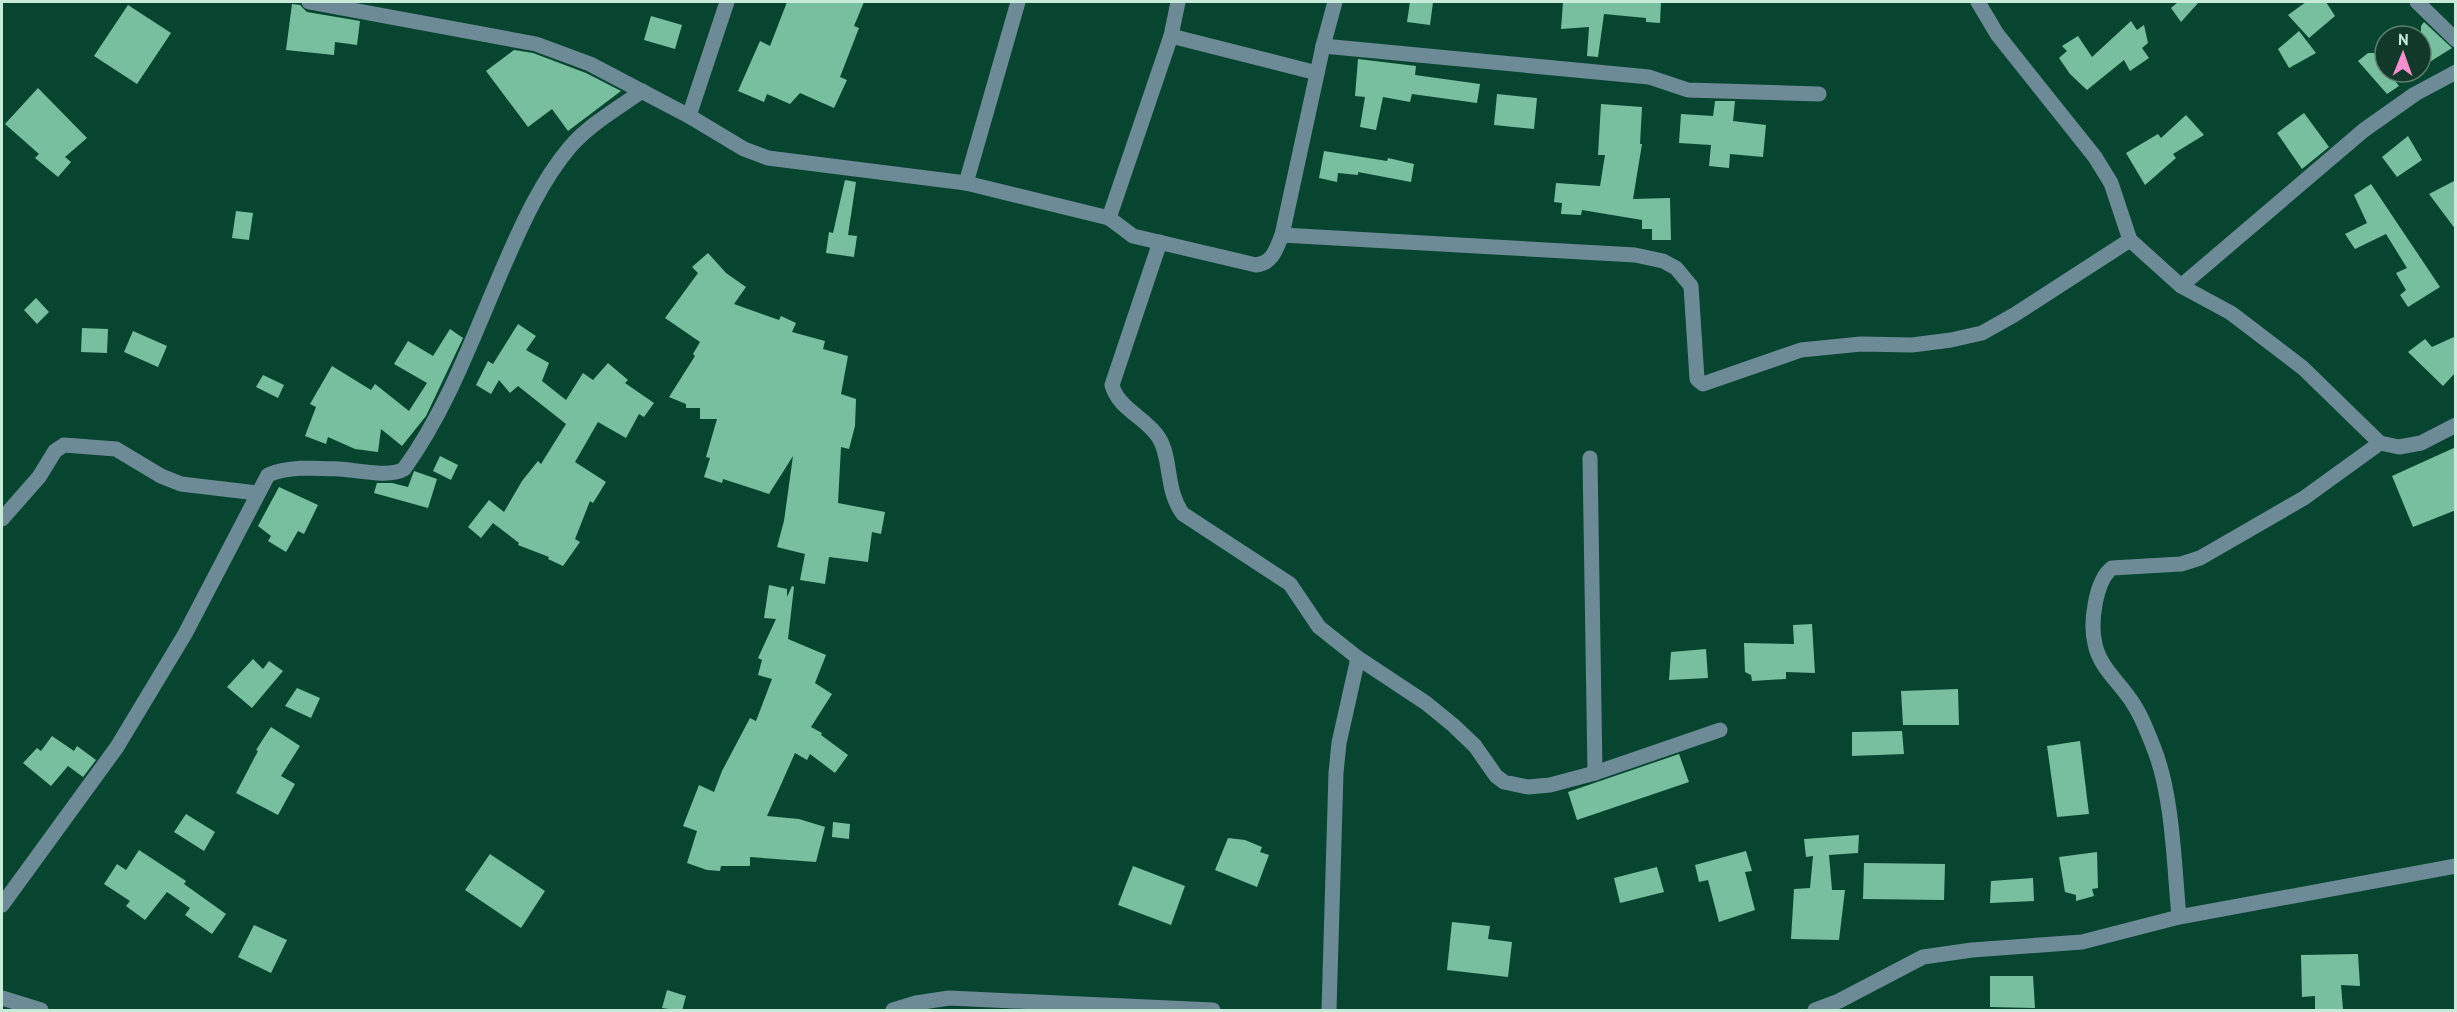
<svg xmlns="http://www.w3.org/2000/svg" width="2457" height="1012" viewBox="0 0 2457 1012" font-family="'PT Sans',sans-serif">
<style>
.building{fill:#78bf9f}
.lines{fill:none;stroke-linecap:round;stroke-linejoin:round}
.minor{stroke:#6d8b97;stroke-width:15}
</style>
<rect width="100%" height="100%" fill="#084530"/>
<!-- building -->
<g class="building">
<polygon points="787,2 864,2 854,26 859,28 840,77 847,80 834,108 800,93 790,104 767,94 764,102 738,91 760,41 770,46"/>
<polygon points="1410,2 1433,2 1430,25 1407,22"/>
<polygon points="1563,2 1661,2 1660,23 1646,22 1646,18 1604,14 1598,57 1587,56 1589,27 1561,29"/>
<polygon points="2178,2 2199,2 2181,22 2171,8"/>
<polygon points="2306,2 2326,2 2335,16 2309,38 2288,15"/>
<polygon points="292,4 300,5 307,12 360,21 357,45 335,42 334,55 286,50"/>
<polygon points="128,5 171,33 137,84 94,56"/>
<polygon points="651,16 682,25 675,49 644,40"/>
<polygon points="2131,21 2137,30 2144,25 2148,43 2142,48 2149,58 2130,71 2124,60 2087,90 2070,74 2059,58 2067,51 2062,46 2078,36 2092,57"/>
<polygon points="2424,22 2452,48 2428,63 2421,55 2421,26"/>
<polygon points="2299,31 2316,53 2289,68 2278,49"/>
<polygon points="514,50 533,53 586,73 621,91 568,131 552,109 528,127 486,71"/>
<polygon points="2368,53 2374,53 2385,68 2385,72 2388,72 2399,86 2387,94 2358,61"/>
<polygon points="1358,59 1416,66 1415,75 1480,84 1477,103 1412,94 1410,102 1383,97 1376,130 1360,127 1365,97 1355,96"/>
<polygon points="38,88 87,138 65,157 71,162 58,177 35,158 39,154 5,124"/>
<polygon points="1497,94 1537,98 1534,129 1494,125"/>
<polygon points="1715,101 1735,101 1733,121 1766,125 1763,157 1730,154 1729,168 1709,166 1711,145 1679,143 1681,114 1713,116"/>
<polygon points="1601,104 1642,107 1640,144 1642,144 1633,199 1670,198 1671,240 1652,240 1652,229 1642,229 1642,220 1582,210 1581,215 1561,214 1562,203 1554,202 1556,183 1600,186 1605,155 1598,155"/>
<polygon points="2304,113 2329,147 2302,169 2277,133"/>
<polygon points="2186,115 2204,135 2173,154 2176,158 2145,185 2126,153 2158,134 2161,138"/>
<polygon points="2408,136 2422,160 2397,177 2382,157"/>
<polygon points="1324,151 1387,161 1388,158 1414,164 1411,182 1358,172 1358,175 1338,173 1337,182 1319,178"/>
<polygon points="845,180 856,182 848,235 857,236 854,257 826,253 829,232 833,233"/>
<polygon points="2456,180 2456,230 2429,194"/>
<polygon points="2371,184 2440,287 2408,307 2400,295 2406,290 2396,273 2407,268 2386,234 2355,249 2345,234 2367,223 2354,195"/>
<polygon points="236,211 253,213 249,240 232,238"/>
<polygon points="708,253 726,273 746,287 734,304 779,320 781,316 796,323 792,332 825,341 823,349 848,356 841,394 856,399 855,426 849,449 841,447 838,503 885,512 881,534 872,532 868,562 829,557 825,584 800,580 805,554 777,547 784,521 793,456 769,494 723,479 722,483 704,477 710,458 706,457 717,419 700,419 700,408 686,408 686,404 669,397 695,356 693,354 700,342 665,318 698,273 692,267"/>
<polygon points="36,298 49,312 37,324 24,310"/>
<polygon points="518,324 536,336 526,350 549,363 542,381 566,400 583,373 593,380 608,363 628,380 625,383 654,403 644,417 639,414 626,438 598,422 575,462 606,482 593,503 590,501 575,539 580,542 563,566 548,559 549,557 518,545 519,543 493,523 481,538 468,527 489,500 504,512 522,481 538,461 541,464 566,424 518,386 510,393 499,380 491,394 476,385 488,361 493,364"/>
<polygon points="82,328 108,329 107,353 81,352"/>
<polygon points="450,329 463,338 426,416 402,446 381,429 378,452 355,449 328,437 326,444 305,436 316,407 310,404 332,366 371,390 375,384 409,411 427,383 394,364 408,341 433,356"/>
<polygon points="133,331 167,346 158,367 124,352"/>
<polygon points="2456,336 2456,372 2443,386 2408,352 2425,339 2432,347"/>
<polygon points="263,375 284,385 278,398 256,387"/>
<polygon points="2456,447 2456,510 2413,527 2392,476"/>
<polygon points="440,456 458,465 451,480 433,471"/>
<polygon points="414,471 437,479 428,508 374,493 377,483 392,483 408,487"/>
<polygon points="279,487 318,505 304,534 298,531 286,552 268,541 271,536 258,526"/>
<polygon points="769,585 787,589 787,597 792,586 794,587 788,639 826,655 815,683 832,694 811,727 822,733 821,735 848,755 835,773 810,754 807,760 795,753 767,816 799,819 825,827 816,862 750,857 750,866 721,866 720,871 707,870 687,863 697,831 683,826 699,785 714,792 722,771 750,718 756,721 772,679 758,675 762,660 758,658 776,619 764,618"/>
<polygon points="1812,624 1815,673 1786,672 1786,679 1752,681 1751,675 1745,672 1744,643 1794,644 1793,625"/>
<polygon points="1706,649 1708,678 1669,680 1671,652"/>
<polygon points="253,659 263,669 269,661 283,671 252,708 227,687"/>
<polygon points="297,688 320,698 311,718 285,706"/>
<polygon points="1958,689 1959,725 1903,725 1901,691"/>
<polygon points="271,727 300,746 281,776 295,784 278,815 236,793 258,751 256,750"/>
<polygon points="1902,731 1904,754 1852,756 1852,732"/>
<polygon points="52,736 74,751 77,746 96,760 83,777 68,766 51,786 23,763 37,748 41,751"/>
<polygon points="2080,741 2089,814 2057,817 2047,746"/>
<polygon points="1679,754 1689,782 1577,820 1568,792"/>
<polygon points="186,814 215,832 204,851 174,832"/>
<polygon points="833,822 850,824 849,839 832,837"/>
<polygon points="1859,835 1858,853 1829,855 1832,890 1845,890 1839,940 1791,939 1794,889 1810,888 1813,856 1806,857 1804,839"/>
<polygon points="1228,838 1245,840 1262,847 1260,852 1269,855 1257,887 1215,870"/>
<polygon points="139,850 186,881 184,884 226,914 212,934 185,915 190,908 167,892 145,920 126,906 130,901 104,884 117,864 126,870"/>
<polygon points="1746,851 1752,871 1745,872 1755,910 1719,922 1708,880 1699,882 1695,865"/>
<polygon points="2097,852 2098,888 2092,889 2094,896 2076,901 2076,895 2065,892 2059,857"/>
<polygon points="490,854 545,891 521,928 465,890"/>
<polygon points="1864,863 1945,864 1944,900 1863,899"/>
<polygon points="1133,866 1185,886 1171,925 1118,905"/>
<polygon points="1657,867 1664,892 1620,903 1614,878"/>
<polygon points="2033,878 2034,901 1990,903 1991,881"/>
<polygon points="1452,922 1490,926 1488,939 1512,942 1508,977 1447,970"/>
<polygon points="254,925 287,940 271,973 238,957"/>
<polygon points="2358,954 2360,986 2341,985 2343,1009 2315,1010 2315,996 2302,997 2301,955"/>
<polygon points="1990,976 2033,976 2035,1008 1990,1007"/>
<polygon points="667,990 686,996 682,1011 662,1008"/>
</g>
<g class="lines">
<!-- minor -->
<g class="minor">
<polyline points="309,2 536,44 590,64 689,116 744,149 768,158 966,183"/>
<polyline points="1018,2 966,183 1109,218 1171,36 1178,2"/>
<polyline points="1978,2 1997,34 2095,157 2111,183 2130,240 2181,286 2231,313 2303,368 2380,443 2399,447 2421,443 2456,425"/>
<polyline points="2417,2 2456,40"/>
<polyline points="1171,36 1317,73"/>
<polyline points="1323,46 1649,77 1688,90 1819,94"/>
<polyline points="689,116 727,2"/>
<path d="M1109,218L1133,236L1256,265C1273,263 1276,249 1282,235L1323,46L1335,2"/>
<polyline points="1282,235 1635,255 1663,261 1676,268 1691,286 1697,379 1703,384 1801,350 1861,344 1912,345 1951,340 1982,333 2014,315 2130,240"/>
<path d="M1160,242L1112,385C1118,409 1147,418 1159,438C1172,459 1165,490 1183,514L1290,584L1319,627L1358,658L1426,703L1453,725L1475,746L1496,776L1504,782L1528,787L1550,785L1595,773L1720,730"/>
<polyline points="2181,286 2364,130 2415,94 2456,72"/>
<polyline points="1590,458 1595,773"/>
<polyline points="2,519 39,477 55,451 64,445 116,449 161,476 181,484 257,493"/>
<path d="M2,905L117,747L185,634L268,475C288,466 317,468 339,469C356,470 390,478 404,469C449,407 475,331 506,261C523,222 542,180 570,147C590,124 617,109 642,91"/>
<path d="M2179,917C2174,865 2173,794 2153,746C2148,733 2142,717 2134,705C2122,684 2100,669 2095,644C2090,624 2095,581 2112,568L2181,564L2200,558L2304,498L2380,443"/>
<polyline points="2,998 41,1010"/>
<polyline points="893,1010 916,1003 949,998 1213,1010"/>
<polyline points="1329,1010 1336,773 1339,743 1358,658"/>
<polyline points="1815,1010 1839,1001 1923,957 1972,950 2082,942 2179,917 2456,866"/>
</g>
</g>
<!-- border -->
<rect width="2457" height="1012" fill="none" stroke="#c7ead9" stroke-width="6"/>
<!-- north arrow -->
<g transform="translate(2403 54) rotate(1)"><circle r="28" fill="#113828" stroke="#5a7f6f" stroke-width="1.5"/>
<path d="M0-4.5L10 22L0 15L-10 22Z" fill="#f790ce"/>
<text y="-9" font-size="16" font-weight="bold" text-anchor="middle" fill="#c7ead9">N</text>
</g>
</svg>
